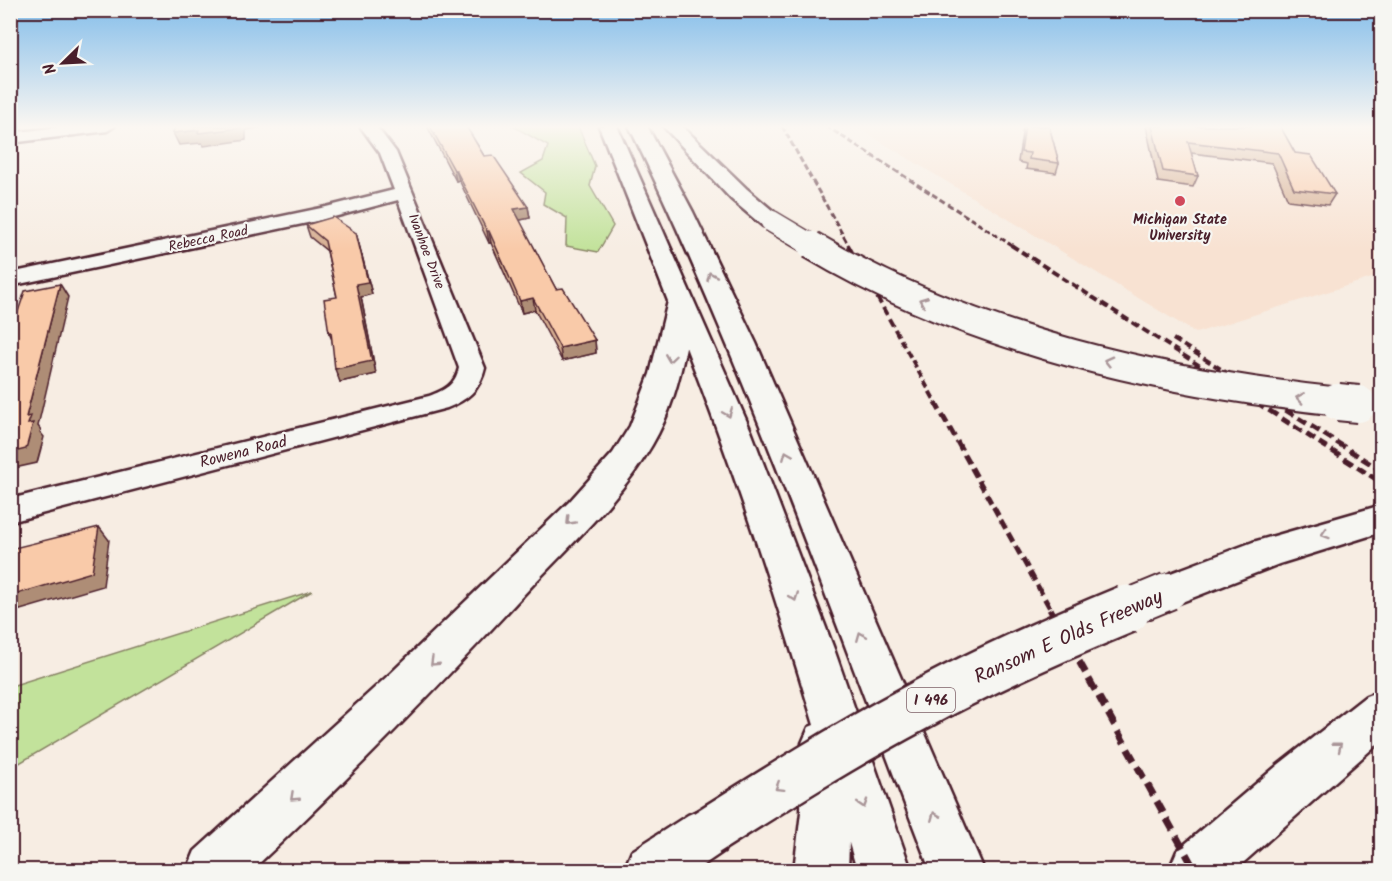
<svg xmlns="http://www.w3.org/2000/svg" width="1392" height="881" viewBox="0 0 1392 881" font-family="Kalam,sans-serif">
<style>
.built{fill:#f8e2d2}
.green{fill:#c2e29b;stroke:#868063;stroke-width:1.5}
.lines{fill:none;stroke-linecap:round;stroke-linejoin:round}
.street-casing{stroke:#4a1f2b;stroke-width:5}
.highway-casing{stroke:#4a1f2b;stroke-width:5}
.street{fill:#f6f6f2;fill-rule:evenodd}
.highway{fill:#f6f6f2;fill-rule:evenodd}
.rail-far3{stroke:#4a1f2b;stroke-width:3;stroke-dasharray:6 3;stroke-linecap:butt}
.rail-far2{stroke:#4a1f2b;stroke-width:4;stroke-dasharray:8 4;stroke-linecap:butt}
.rail-far1{stroke:#4a1f2b;stroke-width:5;stroke-dasharray:10 5;stroke-linecap:butt}
.rail{stroke:#4a1f2b;stroke-width:7;stroke-dasharray:13 7;stroke-linecap:butt}
.highway-bridge-far3-casing{stroke:#4a1f2b;stroke-width:24;stroke-linecap:butt}
.highway-bridge-far2-casing{stroke:#4a1f2b;stroke-width:31;stroke-linecap:butt}
.highway-bridge-far1-casing{stroke:#4a1f2b;stroke-width:40;stroke-linecap:butt}
.highway-bridge-casing{stroke:#4a1f2b;stroke-width:52;stroke-linecap:butt}
.highway-bridge-far3{stroke:#f6f6f2;stroke-width:21}
.highway-bridge-far2{stroke:#f6f6f2;stroke-width:27}
.highway-bridge-far1{stroke:#f6f6f2;stroke-width:36}
.highway-bridge{stroke:#f6f6f2;stroke-width:47}
.wall{fill:#d6ae91;stroke:#4a1f2b;stroke-width:1.5}
.shaded-wall{fill:#ae8d76;stroke:#4a1f2b;stroke-width:1.5}
.building{fill:#f9caa9;stroke:#4a1f2b;stroke-width:1.5}
.oneway{stroke:#a99598}
.poi-dot{fill:#d1495b;stroke:#f6f6f2;stroke-width:2}
.labels{text-anchor:middle;stroke-width:4.5;stroke-linejoin:round;paint-order:stroke}
.far-poi-label{font-size:14px;font-weight:bold;fill:#4a1f2b;stroke:#f6f6f2}
.far-street-label{font-size:14px;fill:#4a1f2b;stroke:#f6f6f2}
.shield{fill:#f6f6f2;stroke:#7e6067;stroke-width:1.5}
.shield-label{font-size:15px;font-weight:bold;fill:#4a1f2b}
.street-label{font-size:16px;fill:#4a1f2b;stroke:#f6f6f2}
.near-street-label{font-size:20px;fill:#4a1f2b;stroke:#f6f6f2}
</style>
<rect width="100%" height="100%" fill="#f7ede3"/>
<filter id="ink" filterUnits="userSpaceOnUse"><feTurbulence type="fractalNoise" baseFrequency=".0167" numOctaves="2"/><feDisplacementMap in="SourceGraphic" scale="12" xChannelSelector="R" yChannelSelector="G"/><feConvolveMatrix kernelMatrix="1 2 1 2 8 2 1 2 1" color-interpolation-filters="sRGB"/></filter>
<g filter="url(#ink)">
<!-- built -->
<polygon class="built" points="855,126 1381,126 1381,275 1196,333"/>
<!-- green -->
<g class="green">
<polygon points="513,126 578,126 595,166 590,186 613,226 598,252 566,246 567,218 543,204 545,192 521,173 543,161 548,146"/>
<polygon points="312,591 11,768 11,686"/>
</g>
<g class="lines">
<defs>
<g id="street">
<polygon points="69,126 115,126 107,131 10,143 10,133"/>
<path d="M360,126H376L396,152L485,368C480,390 467,400 447,408L10,522V499L429,396C445,390 455,385 459,368L398,200L326,219L10,286V273L326,207L394,190L380,153Z"/>
</g>
<g id="highway">
<path d="M599,126H617L751,431L834,649L911,870H857L849,843L848,870H794L801,812L802,743L809,727L814,725C776,597 734,471 686,347C679,381 670,415 652,445C620,500 572,543 529,589C439,686 348,780 252,870H187L195,851L391,673L569,502L613,453L630,426L650,374L668,301Z"/>
<path d="M629,126H647L693,212L756,343L984,870H930C834,621 746,367 629,126Z"/>
<polygon points="663,126 682,126 747,189 779,216 782,221 779,226 771,228 763,226 731,199"/>
<polygon points="1382,505 1382,532 1279,564 1169,607 1155,603 1149,591 1155,579 1253,542"/>
<polygon points="1382,690 1382,740 1235,870 1169,870 1177,851 1278,765 1366,696"/>
<polygon points="706,807 724,815 732,833 724,851 696,870 624,870 632,851 688,815"/>
</g>
</defs>
<!-- street casing -->
<use href="#street" class="street-casing"/>
<!-- highway casing -->
<use href="#highway" class="highway-casing"/>
<!-- street -->
<use href="#street" class="street"/>
<!-- highway -->
<use href="#highway" class="highway"/>
<!-- rail-far3 -->
<g class="rail-far3">
<polyline points="782,126 849,246"/>
<polyline points="826,126 1013,246"/>
</g>
<!-- rail-far2 -->
<g class="rail-far2">
<polyline points="848,245 936,403"/>
<polyline points="1011,245 1258,403"/>
<polyline points="1173,339 1275,403"/>
</g>
<!-- rail-far1 -->
<g class="rail-far1">
<polyline points="935,402 1051,610"/>
<polyline points="1256,402 1382,483"/>
<polyline points="1273,402 1382,471"/>
</g>
<!-- rail -->
<polyline class="rail" points="1050,609 1195,870"/>
<defs>
<polyline id="highway-bridge-far3" points="771,221 813,246"/>
<path id="highway-bridge-far2" d="M811,245C973,342 1166,384 1353,403"/>
<g id="highway-bridge-far1">
<polyline points="1338,402 1358,404"/>
<polyline points="1123,610 1169,591"/>
</g>
<path id="highway-bridge" d="M706,833C774,790 842,747 913,709C982,671 1054,639 1127,609"/>
</defs>
<!-- highway-bridge-far3 casing -->
<use href="#highway-bridge-far3" class="highway-bridge-far3-casing"/>
<!-- highway-bridge-far2 casing -->
<use href="#highway-bridge-far2" class="highway-bridge-far2-casing"/>
<!-- highway-bridge-far1 casing -->
<use href="#highway-bridge-far1" class="highway-bridge-far1-casing"/>
<!-- highway-bridge casing -->
<use href="#highway-bridge" class="highway-bridge-casing"/>
<!-- highway-bridge-far3 -->
<use href="#highway-bridge-far3" class="highway-bridge-far3"/>
<!-- highway-bridge-far2 -->
<use href="#highway-bridge-far2" class="highway-bridge-far2"/>
<!-- highway-bridge-far1 -->
<use href="#highway-bridge-far1" class="highway-bridge-far1"/>
<!-- highway-bridge -->
<use href="#highway-bridge" class="highway-bridge"/>
</g>
<!-- wall -->
<g class="wall">
<polygon points="427,126 466,126 484,156 528,207 530,218 519,220 556,289 595,340 596,353 562,361 535,310 522,313 491,243 489,243 459,180 456,181"/>
<polygon points="1023,126 1049,126 1059,163 1056,173 1026,169 1027,164 1018,162"/>
<polygon points="1146,126 1280,126 1295,153 1335,194 1328,205 1288,200 1272,163 1191,153 1198,176 1193,187 1158,182"/>
<polygon points="1374,126 1382,126 1382,131 1377,131"/>
<polygon points="306,225 356,233 372,294 361,297 376,374 340,382 332,340 329,333 337,297 327,251 310,237"/>
</g>
<!-- shaded-wall -->
<g class="shaded-wall">
<polygon points="241,126 264,126 264,127 246,130 246,140 204,146 202,143 179,145 173,133"/>
<polygon points="454,170 456,170 459,180 456,181"/>
<polygon points="528,207 530,218 516,221 514,209"/>
<polygon points="487,231 489,231 491,243 489,243"/>
<polygon points="356,233 372,294 361,297 376,374 340,382 335,369 356,284"/>
<polygon points="60,284 68,297 38,426 41,430 40,432 44,437 37,463 10,469 10,453 28,424 26,417"/>
<polygon points="533,298 535,310 522,313 520,301"/>
<polygon points="595,340 596,353 562,361 560,348"/>
<polygon points="99,527 109,540 103,586 10,613 10,596"/>
</g>
<!-- building -->
<g class="building">
<polygon points="175,126 241,126 241,128 198,133 199,130 173,133"/>
<polygon points="430,126 466,126 484,156 493,155 528,207 514,209 556,289 563,288 595,340 560,348 533,298 520,301 489,231 487,231 456,170 454,170"/>
<polygon points="1025,126 1049,126 1059,163 1029,159 1030,153 1021,152"/>
<polygon points="1152,126 1280,126 1295,153 1311,155 1335,194 1294,189 1278,153 1188,142 1198,176 1163,171"/>
<polygon points="333,217 356,233 368,282 356,284 372,361 335,369 331,332 329,333 324,299 337,297 325,241 306,225"/>
<polygon points="60,284 26,417 31,416 28,424 33,423 26,449 10,453 10,335 25,291"/>
<polygon points="99,527 92,572 10,596 10,549"/>
</g>
<!-- one-way arrows -->
<defs><path id="oneway-chevron" d="M-2-3.5L2.5 0L-2 3.5" fill="none" stroke-width="1.6" stroke-linecap="round" stroke-linejoin="round" transform="scale(1.5)"/></defs>
<g class="oneway">
<use href="#oneway-chevron" transform="translate(711 276) rotate(-114)"/>
<use href="#oneway-chevron" transform="translate(923 301) rotate(-158)"/>
<use href="#oneway-chevron" transform="translate(670 358) rotate(98)"/>
<use href="#oneway-chevron" transform="translate(1108 361) rotate(-166)"/>
<use href="#oneway-chevron" transform="translate(1300 398) rotate(-172)"/>
<use href="#oneway-chevron" transform="translate(728 413) rotate(68)"/>
<use href="#oneway-chevron" transform="translate(787 455) rotate(-112)"/>
<use href="#oneway-chevron" transform="translate(570 521) rotate(134)"/>
<use href="#oneway-chevron" transform="translate(1325 534) rotate(162)"/>
<use href="#oneway-chevron" transform="translate(794 597) rotate(70)"/>
<use href="#oneway-chevron" transform="translate(861 636) rotate(-112)"/>
<use href="#oneway-chevron" transform="translate(434 662) rotate(136)"/>
<use href="#oneway-chevron" transform="translate(1338 746) rotate(-39)"/>
<use href="#oneway-chevron" transform="translate(779 787) rotate(148)"/>
<use href="#oneway-chevron" transform="translate(294 797) rotate(137)"/>
<use href="#oneway-chevron" transform="translate(863 804) rotate(72)"/>
<use href="#oneway-chevron" transform="translate(935 816) rotate(-112)"/>
</g>
</g>
<!-- sky -->
<linearGradient id="sky" x2="0" y2="1"><stop stop-color="#83bdea"/><stop offset="0.51" stop-color="#fbf7f2"/><stop offset="1" stop-color="#fbf7f2" stop-opacity="0"/></linearGradient>
<rect width="1392" height="249" fill="url(#sky)"/>
<!-- markers -->
<circle class="poi-dot" cx="1180" cy="201" r="6"/>
<g class="labels">
<!-- far-poi labels -->
<g class="far-poi-label">
<text x="1180" y="224">Michigan State<tspan x="1180" dy="16">University</tspan></text>
</g>
<!-- far-street labels -->
<g class="far-street-label">
<text transform="translate(208 238) rotate(-12)" y="5">Rebecca Road</text>
<text transform="translate(427 251) rotate(69)" y="5">Ivanhoe Drive</text>
</g>
<!-- shield labels -->
<rect class="shield" x="907" y="688" width="48" height="24" rx="4.5"/>
<g class="shield-label">
<text x="931" y="705">I 496</text>
</g>
<!-- street labels -->
<g class="street-label">
<text transform="translate(243 451) rotate(-14)" y="6">Rowena Road</text>
</g>
<!-- near-street labels -->
<g class="near-street-label">
<text transform="translate(1068 636) rotate(-24)" y="7">Ransom E Olds Freeway</text>
</g>
</g>
<!-- margin -->
<rect width="1392" height="881" fill="none" stroke="#f6f6f2" stroke-width="36"/>
<rect x="18" y="18" width="1356" height="845" fill="none" stroke="#4a1f2b" stroke-width="2" filter="url(#ink)"/>
<!-- north arrow -->
<g transform="translate(63 63) rotate(246)" stroke="#f6f6f2" stroke-width="4.5" paint-order="stroke">
<path d="M0-4.5L10 22L0 15L-10 22Z" fill="#4a1f2b"/>
<text y="-9" font-size="16" font-weight="bold" text-anchor="middle" fill="#4a1f2b">N</text>
</g>
</svg>
